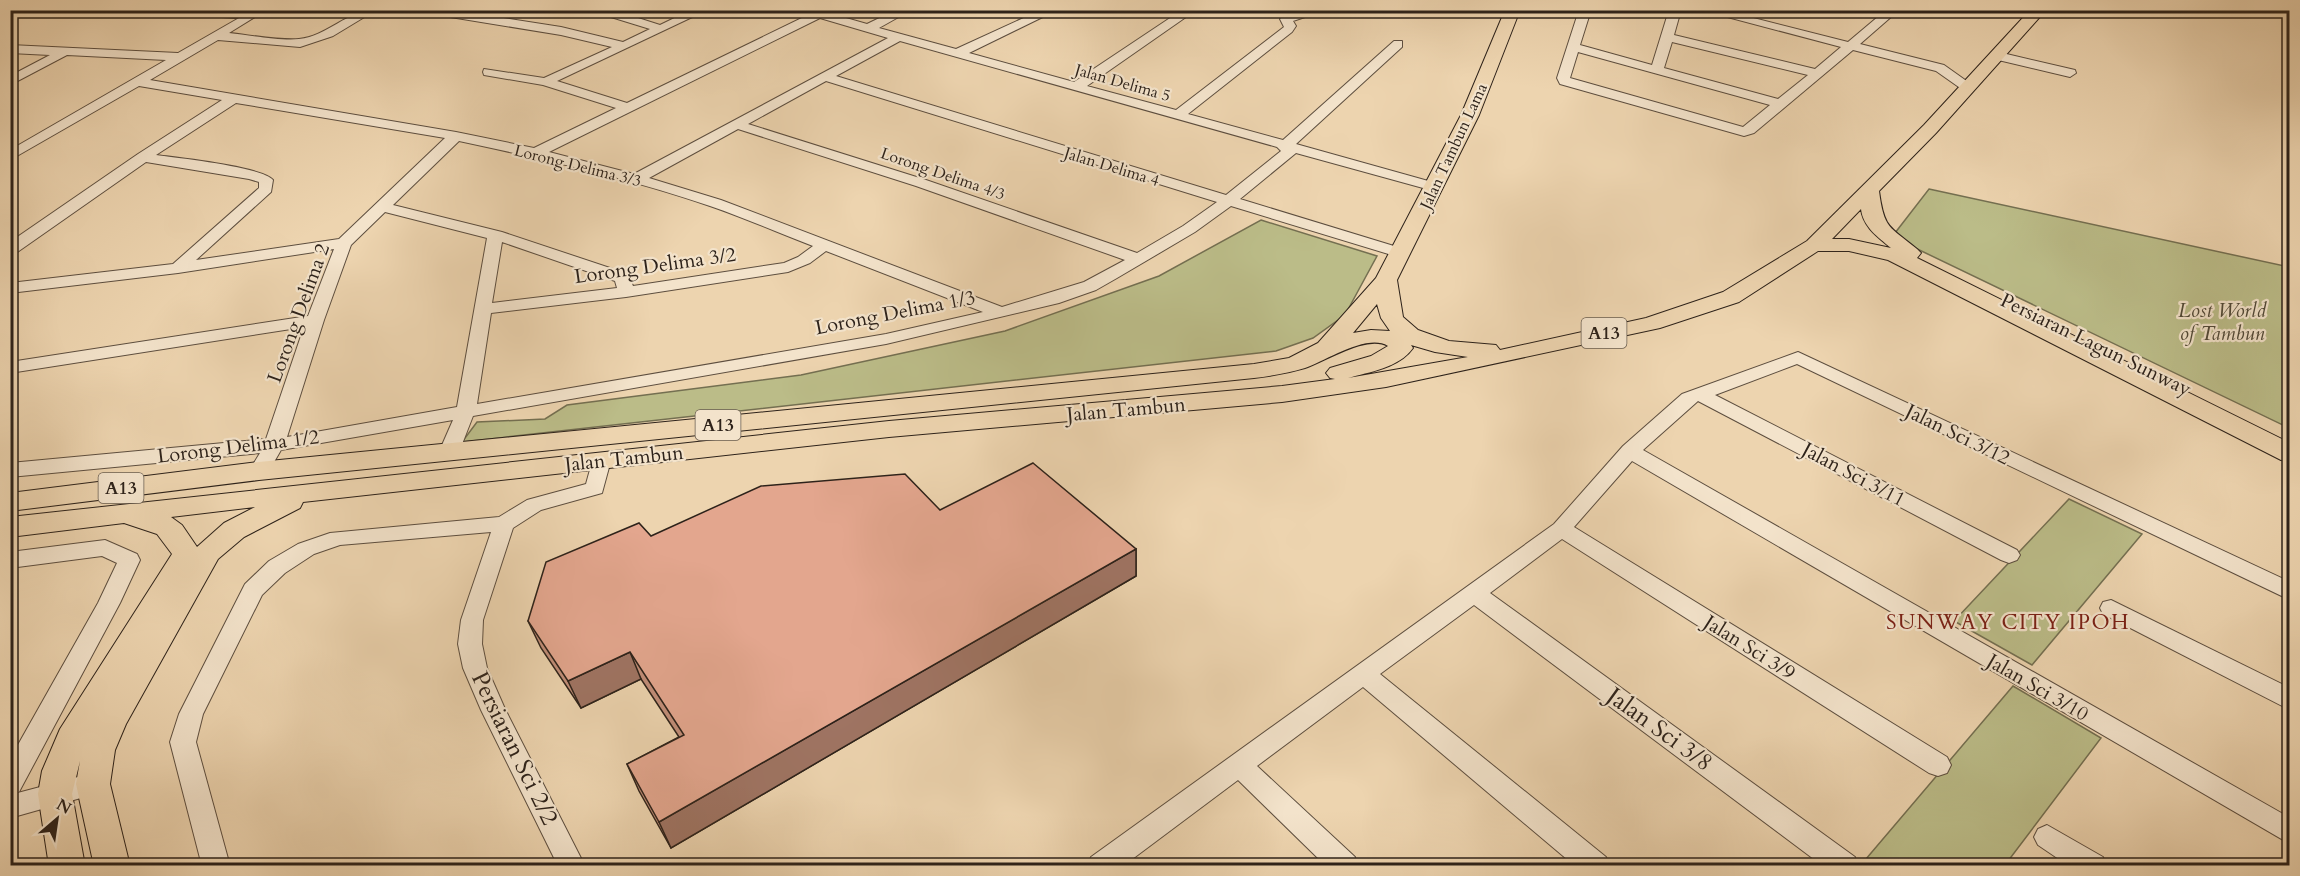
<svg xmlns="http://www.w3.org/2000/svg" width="2300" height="876" viewBox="0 0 2300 876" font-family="Cardo,serif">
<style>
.green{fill:#bbbc88;stroke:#746f51;stroke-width:1.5}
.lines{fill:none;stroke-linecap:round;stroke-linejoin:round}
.minor-casing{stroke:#5d4e3f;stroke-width:2}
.major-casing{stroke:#2d221a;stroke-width:2}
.minor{fill:#f3e3cb;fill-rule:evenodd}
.major{fill:#edd4af;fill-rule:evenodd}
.wall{fill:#c38f7a;stroke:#2d221a;stroke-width:1.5}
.shaded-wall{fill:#9f7463;stroke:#2d221a;stroke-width:1.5}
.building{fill:#e3a68e;stroke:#2d221a;stroke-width:1.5}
.labels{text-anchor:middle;stroke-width:4.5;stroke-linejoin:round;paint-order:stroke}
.far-street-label{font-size:16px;fill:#2d221a;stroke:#f3e3cb}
.shield{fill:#f3e3cb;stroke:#685c4f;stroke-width:1.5}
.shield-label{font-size:18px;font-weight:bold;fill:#2d221a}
.street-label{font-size:20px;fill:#2d221a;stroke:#f3e3cb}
.park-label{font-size:20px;font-style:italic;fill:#504836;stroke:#f3e3cb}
.neighbourhood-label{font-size:21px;letter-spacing:1.5px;fill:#7a1f14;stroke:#f3e3cb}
.near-street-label{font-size:24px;fill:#2d221a;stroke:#f3e3cb}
</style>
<rect width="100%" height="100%" fill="#edd4af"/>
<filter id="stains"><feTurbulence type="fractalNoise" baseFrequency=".00333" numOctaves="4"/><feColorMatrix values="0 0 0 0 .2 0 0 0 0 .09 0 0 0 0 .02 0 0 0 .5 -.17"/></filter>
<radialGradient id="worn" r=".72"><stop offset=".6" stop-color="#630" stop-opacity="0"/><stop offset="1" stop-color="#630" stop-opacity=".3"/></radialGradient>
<!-- green -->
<g class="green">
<polygon points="1929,189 2289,267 2289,428 1909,245 1895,233"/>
<polygon points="1261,220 1377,256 1345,315 1313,338 1276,351 462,442 477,422 545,419 567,405 801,375 1005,331 1159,276"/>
<polygon points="2069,499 2142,534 2032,665 1954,621"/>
<polygon points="2013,686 2101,738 2005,865 1860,866"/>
</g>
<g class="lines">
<defs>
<g id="minor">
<path d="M147,10H266L229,33C249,35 281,41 299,39C328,36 347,10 376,10L333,36L300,47L218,40L150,80L456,132L534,148L616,108L543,85L484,75L483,72L484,69L544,78L612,47L561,35L426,13L421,10H452L561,27L623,42L650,29L598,13L597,10H613L660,25L691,10H707L557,81L627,103L808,15L798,10H818L867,24L896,10H911L879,28L956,49L1041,10H1057L969,53L1074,82L1182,10H1196L1087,86L1176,110L1284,27L1280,19L1282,17L1300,10H1313L1305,17L1293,21L1296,26L1292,32L1188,114L1283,140L1394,41H1402V47L1296,144L1439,184L1441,187L1434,191L1296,153L1240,199L1407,250L1409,253L1407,256H1395L1231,206L1195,232L1117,278L1096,290L1059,303L886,344L473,416L459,452L456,457L449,458L442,457L439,452L453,420L281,450L266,476L259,478L252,476L249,471L260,453L10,477V463L266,439L304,327L10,373V362L308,316L334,249L178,273L10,293V283L173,264L259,188V182L249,179L146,162L16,253L10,255V242L138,154L222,100L139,86L10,160V150L166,60L67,55L10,85V76L50,55L10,53V45L178,53L239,18L152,13ZM820,18L888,38L634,174L549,152ZM900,41L1277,147L1281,151L1226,195L836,76ZM826,81L1217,202L1183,226L1137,253L926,180L748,124ZM236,103L445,138L339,239L196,260L271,192L273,180C262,167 178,158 156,155ZM738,129L916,186L1125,260L1084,282L1002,307L721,200L649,178ZM459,141C543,159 629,178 710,206C745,218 779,233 813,246L798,257L784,263L633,286L628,274L502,232L393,205ZM385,212L487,238L457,407L287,437L324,320L351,245ZM502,242L615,281L617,288L492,303ZM826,251L983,312L886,334L477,404L491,313L626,297L788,272L810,263Z"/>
<path d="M1579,10H1591L1580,45L1652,65L1669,10H1681L1674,35L1815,69L1841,47L1701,10H1722L1848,42L1886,10H1899L1860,44L1944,65L1975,87L1973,90H1963L1936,71L1853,50L1754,133L1744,136L1560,84L1557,78ZM1672,42L1808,75L1778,99L1664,68ZM1578,52L1770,105L1743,127L1570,78Z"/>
<polygon points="1998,52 2075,70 2076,73 2070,77 1994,59 1992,56"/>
<polygon points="1798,352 2290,582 2290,600 1797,364 1715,395 2017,550 2020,555 2017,560 2009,563 2001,560 1698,401 1643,450 2290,818 2290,844 1632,461 1574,527 1947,757 1951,765 1947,773 1938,776 1929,773 1562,539 1490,593 1855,857 1858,866 1823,866 1474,605 1380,674 1606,857 1609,866 1575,866 1363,687 1257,766 1355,857 1358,866 1326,866 1238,780 1123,866 1088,866 1091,857 1554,524 1623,446 1682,394"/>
<polygon points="601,453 608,455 611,460 602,493 541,510 513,528 483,620 482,644 487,668 505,709 585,866 558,866 481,710 463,668 458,644 461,620 491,532 340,545 314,554 285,573 262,595 203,714 196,742 230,866 202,866 170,742 179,714 245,584 269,561 298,544 330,533 499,517 527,500 586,484 594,455"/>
<polygon points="105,540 137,554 140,560 120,603 19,792 10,795 10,759 98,603 117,563 102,556 10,568 10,552"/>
<polygon points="2111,600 2290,688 2290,710 2103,614 2100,608 2103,602"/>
<polygon points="93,773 102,776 106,784 102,792 10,818 10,795"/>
<polygon points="2047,825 2103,857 2106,866 2069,866 2038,845 2034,837 2038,829"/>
</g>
<path id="major" d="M1505,10H1520L1479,115L1397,280L1403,317L1418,330L1449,341L1496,345L1500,350L1646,318L1723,292L1807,241L1924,125L2030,10H2046L1936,133L1879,191C1884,229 1889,226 1917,249L1921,253L1917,258L2290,443V462L2281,460L1888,260L1849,251H1818L1739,302L1660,328L1386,387L1282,402L889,437L303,502L300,508L244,537L218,559L126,724L115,750L110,784L130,866H94L76,784L80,761L72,794L85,866H49L38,794L42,771L60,729L172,554L157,534L124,523L10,537V517L889,421L1282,386L1335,379L1330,378L1326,373L1330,368L1371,356L1388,346C1367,333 1326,361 1305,368C1288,373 1271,376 1254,378L259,480L10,511V493L259,462L1254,364L1289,358L1318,343L1376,278L1461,115ZM1861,209C1863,227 1878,237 1891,248L1849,239H1832ZM1377,304L1381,318L1390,331L1371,330L1353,333ZM1411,345L1435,352L1468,357L1348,378C1369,372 1399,368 1413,348ZM255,507L224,523L197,547L182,525L171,517Z"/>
</defs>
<!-- minor casing -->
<use href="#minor" class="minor-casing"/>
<!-- major casing -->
<use href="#major" class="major-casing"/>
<!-- minor -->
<use href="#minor" class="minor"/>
<!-- major -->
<use href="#major" class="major"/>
</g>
<!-- wall -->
<polygon class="wall" points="940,510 1136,549 1136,576 671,848 639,791 627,764 679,737 641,679 581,708 541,648 528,621 651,536"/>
<!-- shaded-wall -->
<g class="shaded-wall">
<polygon points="1136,549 1136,576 671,848 659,822"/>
<polygon points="630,652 641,679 581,708 568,681"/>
</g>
<!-- building -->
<polygon class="building" points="1033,463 1136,549 659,822 627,764 684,735 630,652 568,681 528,621 546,562 639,523 651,536 761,486 905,474 940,510"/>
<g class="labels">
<!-- far-street labels -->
<g class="far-street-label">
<text transform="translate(1123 82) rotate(16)" y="6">Jalan Delima 5</text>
<text transform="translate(1453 146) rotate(-65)" y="6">Jalan Tambun Lama</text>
<text transform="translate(578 165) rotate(14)" y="6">Lorong Delima 3/3</text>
<text transform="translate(1112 166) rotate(17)" y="6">Jalan Delima 4</text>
<text transform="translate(943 173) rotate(19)" y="6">Lorong Delima 4/3</text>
</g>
<!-- shield labels -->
<g class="shield">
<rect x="1581.5" y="318" width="45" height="30" rx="4.5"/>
<rect x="695.5" y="410" width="45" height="30" rx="4.5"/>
<rect x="98.5" y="473" width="45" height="30" rx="4.5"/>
</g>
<g class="shield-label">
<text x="1604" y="339">A13</text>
<text x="718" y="431">A13</text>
<text x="121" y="494">A13</text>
</g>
<!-- street labels -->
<g class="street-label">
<text transform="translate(655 265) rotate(-8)" y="7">Lorong Delima 3/2</text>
<text transform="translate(895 312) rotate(-11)" y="7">Lorong Delima 1/3</text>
<text transform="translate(298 313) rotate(-70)" y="7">Lorong Delima 2</text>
<text transform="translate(2096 344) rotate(26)" y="7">Persiaran Lagun Sunway</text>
<text transform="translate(1126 409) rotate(-5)" y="7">Jalan Tambun</text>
<text transform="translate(1958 434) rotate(26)" y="7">Jalan Sci 3/12</text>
<text transform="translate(238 446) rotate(-7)" y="7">Lorong Delima 1/2</text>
<text transform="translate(624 458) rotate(-6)" y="7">Jalan Tambun</text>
<text transform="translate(1854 474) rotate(28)" y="7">Jalan Sci 3/11</text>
<text transform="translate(1750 647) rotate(32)" y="7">Jalan Sci 3/9</text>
<text transform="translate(2038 687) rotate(30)" y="7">Jalan Sci 3/10</text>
</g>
<!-- park labels -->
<g class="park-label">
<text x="2222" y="317">Lost World<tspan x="2222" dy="23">of Tambun</tspan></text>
</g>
<!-- neighbourhood labels -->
<g class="neighbourhood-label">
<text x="2008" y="629">SUNWAY CITY IPOH</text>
</g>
<!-- near-street labels -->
<g class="near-street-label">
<text transform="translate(1660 729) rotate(36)" y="8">Jalan Sci 3/8</text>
<text transform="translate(515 748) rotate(64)" y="8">Persiaran Sci 2/2</text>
</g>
</g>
<!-- margin -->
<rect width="2300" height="876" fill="none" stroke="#edd4af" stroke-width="36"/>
<rect x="12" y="12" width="2276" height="852" fill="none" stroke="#2d221a" stroke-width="3"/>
<rect x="18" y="18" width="2264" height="840" fill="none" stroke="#2d221a" stroke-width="1.5"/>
<!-- north arrow -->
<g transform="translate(57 819) rotate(29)" stroke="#f3e3cb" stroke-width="4.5" paint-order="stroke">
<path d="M0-4.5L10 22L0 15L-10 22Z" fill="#2d221a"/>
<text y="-9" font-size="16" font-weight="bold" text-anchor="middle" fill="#2d221a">N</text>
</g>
<rect width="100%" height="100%" filter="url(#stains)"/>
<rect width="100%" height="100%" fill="url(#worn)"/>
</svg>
